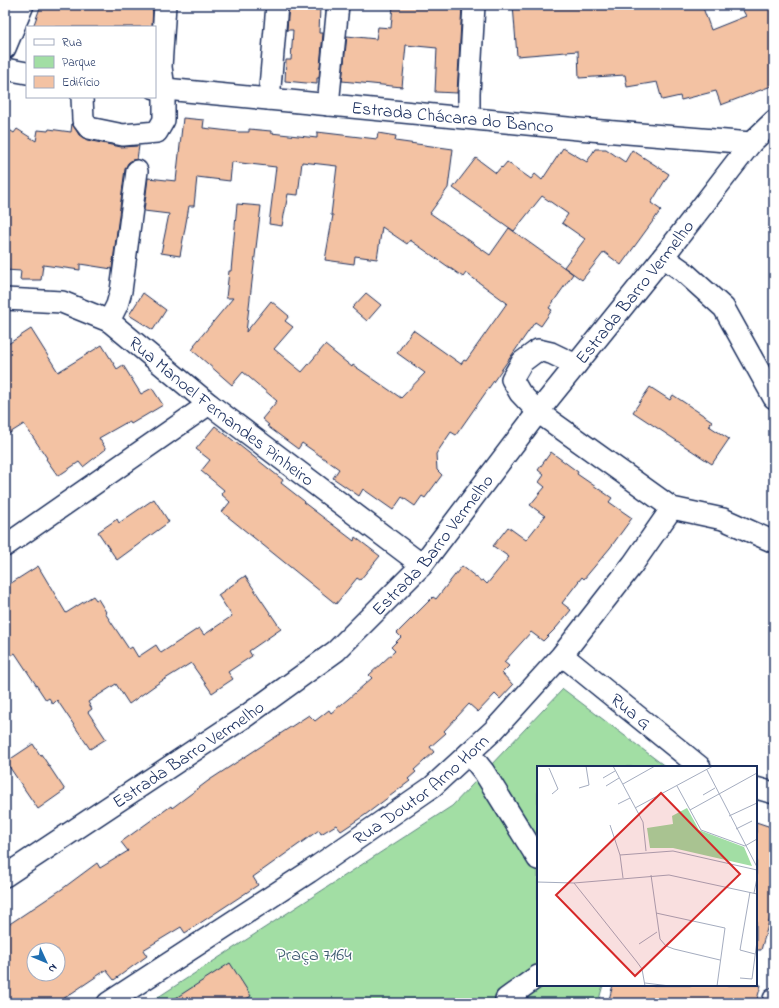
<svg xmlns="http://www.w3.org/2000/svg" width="779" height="1008" viewBox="0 0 779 1008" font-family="'Indie Flower',sans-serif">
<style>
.green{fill:#a2dea4;stroke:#5e8681}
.building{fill:#f3c2a3;stroke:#1b2f5e;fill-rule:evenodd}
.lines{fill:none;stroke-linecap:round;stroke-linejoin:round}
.minor-casing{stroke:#1b2f5e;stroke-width:24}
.minor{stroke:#fff;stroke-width:21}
.labels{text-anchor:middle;stroke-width:3.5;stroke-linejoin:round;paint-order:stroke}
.street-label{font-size:18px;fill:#1b2f5e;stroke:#fff}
.park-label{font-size:18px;fill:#3d5b70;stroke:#fff}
.inset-road{fill:none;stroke:#a4acbf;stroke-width:1}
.view{fill:#d62828;fill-opacity:0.15;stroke:#d62828;stroke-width:2}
.inset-edge{fill:none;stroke:#1b2f5e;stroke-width:2}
</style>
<rect width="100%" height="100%" fill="#fff"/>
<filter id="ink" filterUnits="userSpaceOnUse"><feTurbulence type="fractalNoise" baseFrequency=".025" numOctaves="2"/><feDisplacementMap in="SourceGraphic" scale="8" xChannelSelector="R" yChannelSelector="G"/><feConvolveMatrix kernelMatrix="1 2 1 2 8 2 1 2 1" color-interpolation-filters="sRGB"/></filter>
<g filter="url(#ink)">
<!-- green -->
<polygon class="green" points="563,689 666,767 538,767 538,985 603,985 598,1003 149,1003 452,806"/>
<!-- building -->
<g class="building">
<polygon points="41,5 153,5 152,27 33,27"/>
<polygon points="289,5 314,5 314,7 320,7 319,33 323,33 319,78 317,78 317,84 285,81 286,60 291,60 293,30 287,30"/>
<polygon points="393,5 462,5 457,93 435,92 437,48 406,45 402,87 342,81 347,36 376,39 378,27 391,28"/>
<polygon points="513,5 702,5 711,30 746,16 740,5 769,5 774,14 774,85 721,105 716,91 681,100 680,96 662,100 657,82 627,87 625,75 579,78 578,51 517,56"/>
<polygon points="183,118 204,120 203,128 238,132 249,132 249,129 271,131 271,133 317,138 317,132 377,139 378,133 396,136 395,141 453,149 448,188 430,213 490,255 509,228 573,274 549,308 552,310 541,326 535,322 456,435 451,432 436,454 437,470 442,475 425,498 422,496 415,506 402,497 393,510 363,489 359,496 333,478 339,469 302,443 298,449 267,426 269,425 262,419 277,401 243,372 232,385 192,350 195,346 194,345 233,298 226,298 229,271 231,271 237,204 261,206 246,332 271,301 289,316 285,321 293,327 274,349 302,372 325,345 352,367 353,365 401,398 425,373 397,353 413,330 461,364 464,360 466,361 507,303 466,273 463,277 410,240 407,244 382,227 377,259 355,256 354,264 325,260 333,215 331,215 337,166 302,162 298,195 288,194 282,226 269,224 276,167 232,162 230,181 197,177 194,206 189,206 180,256 161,253 169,214 144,211 148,178 176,181"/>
<polygon points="72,123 79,135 87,140 121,147 139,146 137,159 132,160 128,163 125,169 112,269 80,264 80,270 43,265 41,280 20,280 21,271 5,270 5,127 14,133 17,129 36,141 38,130 48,131 49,129 71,132"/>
<polygon points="563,148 587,162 595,149 606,149 625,162 632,150 669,174 651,203 661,210 621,265 604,252 582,280 564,267 585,239 562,223 568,214 542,196 514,231 453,188 476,158 496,173 501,167 502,168 507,162 531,179 535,174 542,180"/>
<polygon points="143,293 166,310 153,330 129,315"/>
<polygon points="366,293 381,305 367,321 352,308"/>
<polygon points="31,329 58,372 102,345 117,369 123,365 141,394 152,388 163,405 131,424 129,421 99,438 106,449 83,467 79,462 58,476 46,459 47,458 24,424 5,436 5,346"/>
<polygon points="650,387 670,400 673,395 712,421 709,426 729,439 712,464 633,412"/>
<polygon points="215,426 283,480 281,483 304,501 303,502 354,541 355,537 380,556 360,580 357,578 336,604 222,512 230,502 221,494 224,490 201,471 210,460 196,449"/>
<path d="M551,452L578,472L577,474L612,498L609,502L632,518L610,548L584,579L582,577L562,603L571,610L556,628L543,641L531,632L504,662L509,666L502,673L513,685L500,699L495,694L478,712L469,704L444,731L446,733L430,747L434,752L414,770L416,772L408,779L410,781L365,815L341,831L336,825L321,834L319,830L253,877L258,885L185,933L181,927L143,950L147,956L114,980L106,970L57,1003H5V927L62,889L97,863L100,868L128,851L121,842L171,806L172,808L208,781L309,715L315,721L329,710L331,713L348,699L372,678L369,675L395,651L391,647L401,637L397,633L433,597L436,599L462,566L481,581L483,580L487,584L509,557L493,546L508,527L526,540L545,516L530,505L545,487L539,482L544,475L538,470ZM34,950H58V974H34Z"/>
<polygon points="154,499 169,522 117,560 98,532 117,519 119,523"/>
<polygon points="38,566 66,613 93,596 96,600 98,599 106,612 105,613 129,649 132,647 138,657 156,645 161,653 199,628 204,635 232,616 218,595 245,576 281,629 249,651 252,656 228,672 233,679 212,693 191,663 157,684 129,704 116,684 88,702 92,709 88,712 106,739 90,749 57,700 53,704 49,698 46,700 15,653 5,659 5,587"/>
<polygon points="33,744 40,755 41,754 65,790 38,809 6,762"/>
<polygon points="756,822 774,828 774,904 761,950 756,950"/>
<polygon points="230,963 251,996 240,1003 168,1003"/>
<polygon points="613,985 761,985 756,1003 608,1003"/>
</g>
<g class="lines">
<defs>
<g id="minor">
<polyline points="5,48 23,5"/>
<polyline points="5,69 27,73"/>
<path id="s1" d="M155,88L578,129L751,143"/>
<polyline points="82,97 83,120 89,128 123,135 157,132 164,120 164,88 161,67 165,5"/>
<polyline points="269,99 277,5"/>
<polyline points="328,105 338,5"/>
<polyline points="469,118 469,93 474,5"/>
<polyline points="663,257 683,271 724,308 774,398"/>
<path id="s2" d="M5,299L62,302L109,321L209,404L422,565"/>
<polyline points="109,321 117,305 121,291 137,171"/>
<polyline points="576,365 551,353 538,350 522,362 512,379 520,393 538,412 672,508 723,519 774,542"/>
<polyline points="5,546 209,404"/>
<path id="s3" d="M562,655L700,767"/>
<polyline points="469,753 484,772 538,859"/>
<polyline points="756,788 774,793"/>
<path id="s4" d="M5,876L246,716L336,651L422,565L538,412L663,257L751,143L774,121"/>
<polyline points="506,999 538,976"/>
<path id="s5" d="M108,1003L309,872L432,787L494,730L562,655L633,564L672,508"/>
<polyline points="773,1003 774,999"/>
</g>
</defs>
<!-- minor casing -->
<use href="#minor" class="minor-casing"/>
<!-- minor -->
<use href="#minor" class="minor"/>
</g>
</g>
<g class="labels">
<!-- street labels -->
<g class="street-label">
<text dy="6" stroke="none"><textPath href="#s1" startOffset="299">Estrada Chácara do Banco</textPath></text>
<text dy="6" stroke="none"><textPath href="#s4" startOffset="868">Estrada Barro Vermelho</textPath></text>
<text dy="6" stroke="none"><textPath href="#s2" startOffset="252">Rua Manoel Fernandes Pinheiro</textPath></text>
<text dy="6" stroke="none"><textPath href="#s4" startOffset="544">Estrada Barro Vermelho</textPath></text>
<text dy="6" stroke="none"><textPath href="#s3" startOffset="89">Rua G</textPath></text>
<text dy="6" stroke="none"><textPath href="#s4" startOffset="220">Estrada Barro Vermelho</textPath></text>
<text dy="6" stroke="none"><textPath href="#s5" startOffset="379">Rua Doutor Arno Horn</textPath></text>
</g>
<!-- park labels -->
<g class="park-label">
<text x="314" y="960">Praça 7164</text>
</g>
</g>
<!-- overview -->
<g transform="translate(537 766)">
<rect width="220" height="220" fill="#fff"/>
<path d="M150,42L162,64L207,81L215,100L136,82H113L110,62L136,58L135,50Z" fill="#a2dea4"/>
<path class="inset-road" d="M11,0H26M76,0L106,56L109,85M12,2L21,23L15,28M170,4L220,101M66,12L78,5M86,18L118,0M69,20L82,12M140,20L164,64L208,80L220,73M42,22L52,19L49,0M166,29L178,22M81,38L93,32M98,42L176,0M153,44L220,7M192,50L220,37M73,59L83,89L86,112M199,63L215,55M83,89L136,85L220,104M114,109L123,173L129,180L137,183L183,194M0,116L37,117L132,109L220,128M37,117L100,196L105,203L108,220M213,126L203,184L218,188M217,127L220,112M119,147L188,162L180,220M102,178L120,166M203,212L215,213L220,175M108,217L133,220"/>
<path class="view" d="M124,27L203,108L98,210L19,129Z"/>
<rect width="220" height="220" class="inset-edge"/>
</g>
<!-- margin -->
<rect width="779" height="1008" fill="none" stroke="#fff" stroke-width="20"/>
<rect x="10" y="10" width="759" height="988" fill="none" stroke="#1b2f5e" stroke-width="1.5" filter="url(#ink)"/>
<!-- legend -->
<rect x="26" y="26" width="130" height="72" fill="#ffffff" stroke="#a4acbf"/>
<rect x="34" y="39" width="20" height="6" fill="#ffffff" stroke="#a4acbf"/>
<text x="62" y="46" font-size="12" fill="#1b2f5e">Rua</text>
<rect x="34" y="56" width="20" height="12" fill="#a2dea4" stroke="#a4acbf"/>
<text x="62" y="66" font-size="12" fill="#1b2f5e">Parque</text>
<rect x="34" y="76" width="20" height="12" fill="#f3c2a3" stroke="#a4acbf"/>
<text x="62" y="86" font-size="12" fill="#1b2f5e">Edifício</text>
<!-- north arrow -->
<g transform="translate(46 962) rotate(134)"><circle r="19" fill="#ffffff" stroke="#a4acbf"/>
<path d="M0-3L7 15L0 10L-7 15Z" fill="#1f6fb2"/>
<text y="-6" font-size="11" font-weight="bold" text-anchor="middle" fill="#1b2f5e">N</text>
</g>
</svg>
